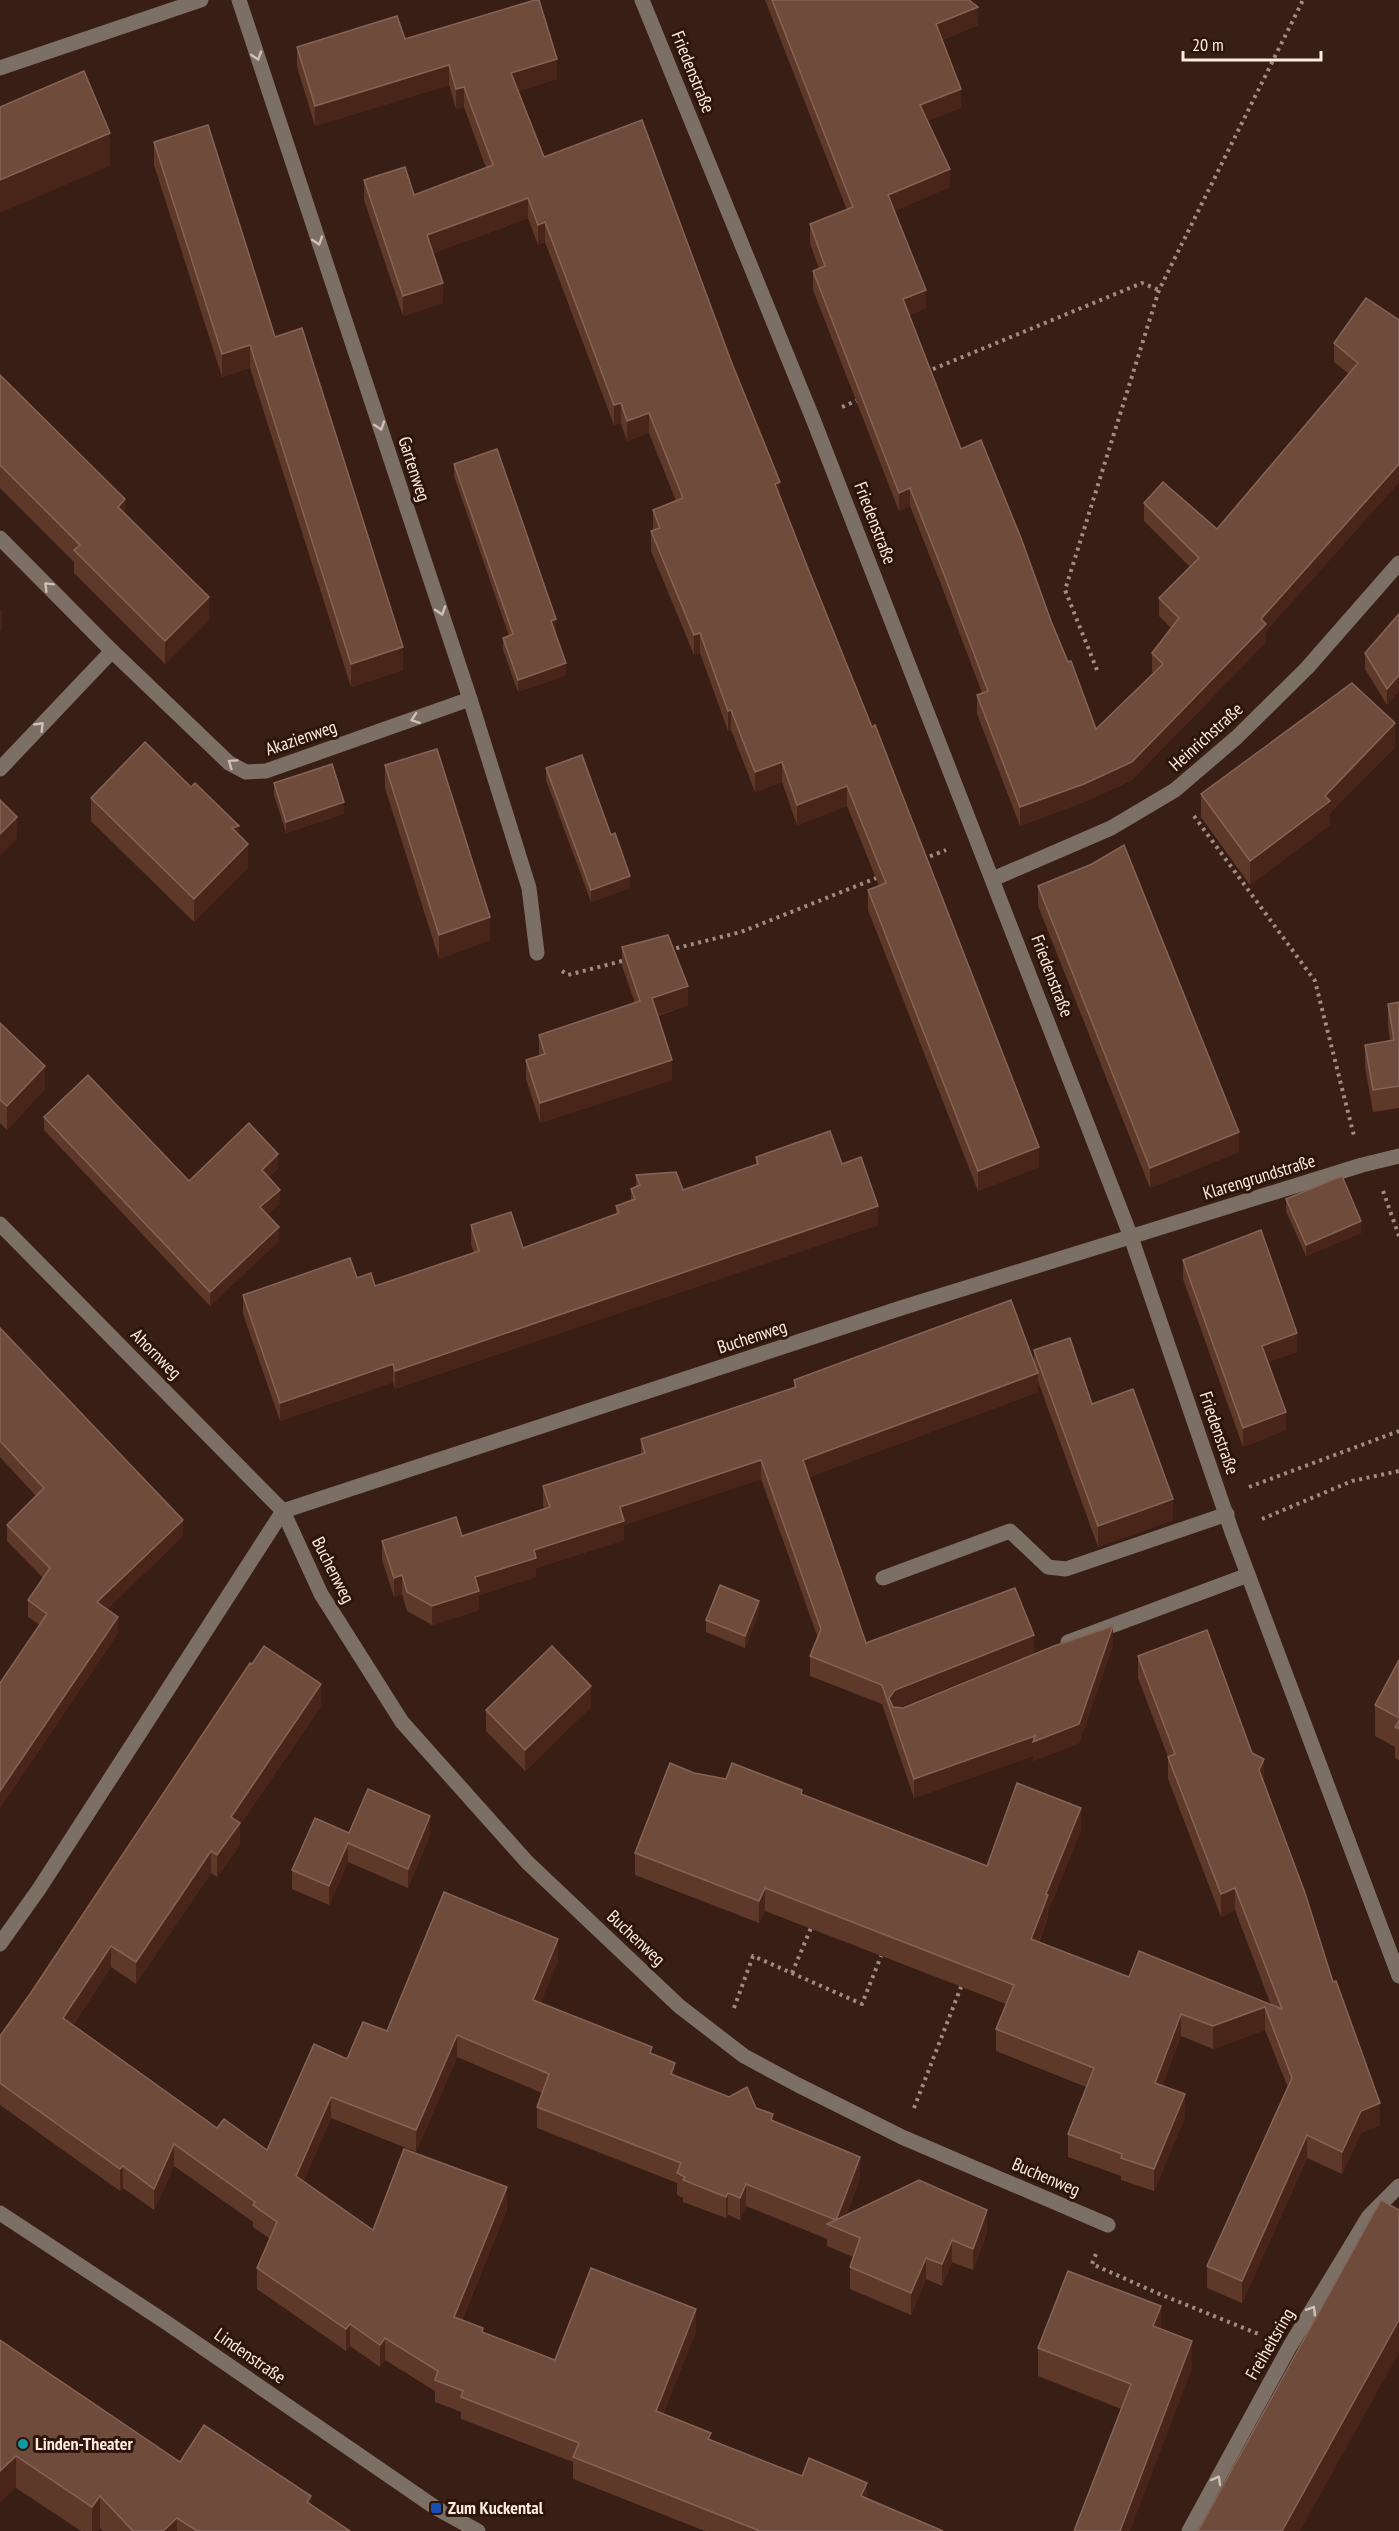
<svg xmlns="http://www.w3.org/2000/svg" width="1399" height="2531" viewBox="0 0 1399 2531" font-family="'PT Sans Narrow',sans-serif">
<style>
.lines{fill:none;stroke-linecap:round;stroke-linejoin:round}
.path{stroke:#a18c83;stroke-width:4;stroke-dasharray:3 4.5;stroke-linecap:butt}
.minor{stroke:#7b6f66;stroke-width:15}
.wall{fill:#5e3828}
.shaded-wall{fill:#482518}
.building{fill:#6f4b3c;stroke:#856456;stroke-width:1.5}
.oneway{stroke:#d0c0b7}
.culture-dot{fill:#0f9aa8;stroke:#2d150a;stroke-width:2}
.transit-dot{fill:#1a4fb4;stroke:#2d150a;stroke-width:2}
.labels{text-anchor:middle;stroke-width:6;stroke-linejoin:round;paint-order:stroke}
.street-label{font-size:18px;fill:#fdebe3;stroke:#2d150a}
.poi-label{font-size:18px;font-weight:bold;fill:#fdebe3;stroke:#2d150a;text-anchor:start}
</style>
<rect width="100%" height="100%" fill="#381e14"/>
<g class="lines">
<!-- path -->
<g class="path">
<polyline points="926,372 1142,283 1159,290"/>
<polyline points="842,407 858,400"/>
<polyline points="1097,670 1065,590 1159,290 1303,0"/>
<polyline points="1194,816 1315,981 1354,1136"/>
<polyline points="923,859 946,850"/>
<polyline points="669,950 741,932 879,877"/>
<polyline points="562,971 568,975 626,960"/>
<polyline points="1383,1191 1399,1236"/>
<polyline points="1249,1487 1399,1431"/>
<polyline points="1262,1519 1352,1481 1399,1471"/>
<polyline points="792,1973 811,1928"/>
<polyline points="734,2008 753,1956 862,2004 881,1956"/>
<polyline points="914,2108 961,1987"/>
<polyline points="1096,2254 1092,2264 1157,2293 1261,2335"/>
</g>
<!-- minor -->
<g class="minor">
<polyline points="239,0 470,699 529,888 537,953"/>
<polyline points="642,0 813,419 1131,1237 1232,1532 1399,1976"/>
<polyline points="0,68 201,0"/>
<polyline points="0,538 112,651 0,769"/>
<polyline points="112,651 229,763 246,772 266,771 470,699"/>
<polyline points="993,879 1111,828 1175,790 1237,737 1307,668 1399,563"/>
<polyline points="0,1224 283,1511 321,1594 402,1722 527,1862 679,2006 744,2056 798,2085 902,2137 1108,2225"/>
<polyline points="883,1578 1010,1531 1048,1567 1066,1569 1227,1514"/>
<polyline points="1068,1642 1248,1575"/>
<polyline points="0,1944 39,1889 283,1511 901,1308 1362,1165 1399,1156"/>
<polyline points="0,2213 167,2323 436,2508 478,2531"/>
<polyline points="1189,2531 1290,2346 1369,2216 1399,2186"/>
</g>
</g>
<!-- wall -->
<g class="wall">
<polygon points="765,0 969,0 978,25 942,40 961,108 927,121 950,187 894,211 926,308 909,315 961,449 1051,621 1096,729 1153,673 1152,671 1152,653 1171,628 1159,616 1159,598 1190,567 1144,521 1144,503 1217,529 1349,374 1334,362 1334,343 1399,320 1399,482 1266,631 1266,642 1132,780 1084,802 1020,826 977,714 977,695 982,693 942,587 910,506 899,511 813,290 813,271 819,269 810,243 810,224 847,210"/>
<polygon points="405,39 557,79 518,91 544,157 780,496 1039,1167 978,1191 868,910 868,890 879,886 847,806 797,825 782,782 755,792 731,730 728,731 700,653 694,655 651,551 651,531 653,530 653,510 676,501 649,433 627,441 621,423 614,425 545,242 538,245 528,218 433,253 443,303 403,316 364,200 364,180 414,195 486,168 464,107 456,109 449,85 315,126 297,67 297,47"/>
<polygon points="154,142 403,670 351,687 250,368 222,377 154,165"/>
<polygon points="0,375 125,514 209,620 165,664 74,573 74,562 0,488"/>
<polygon points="454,464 556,631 555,631 566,675 518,692 503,650 503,638 509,636 454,476"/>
<polygon points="1399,614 1399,691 1387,705 1365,669 1365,653"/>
<polygon points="1395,747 1330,813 1330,825 1250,885 1201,817 1201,794"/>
<polygon points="385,765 490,940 439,959 385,788"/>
<polygon points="546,768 611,835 630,888 591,902 546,780"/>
<polygon points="274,783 344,814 286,833 274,795"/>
<polygon points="191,787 239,835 248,867 194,922 91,821 91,798"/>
<polygon points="1038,886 1239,1152 1150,1188 1038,906"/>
<polygon points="622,947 688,1005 658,1016 672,1080 540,1123 526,1079 526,1060 539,1056 539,1035 635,1003 622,966"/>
<polygon points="1399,1002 1399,1108 1373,1112 1365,1067 1365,1045 1390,1041 1388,1026 1388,1004"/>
<polygon points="0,1023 45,1089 7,1130 0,1123"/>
<polygon points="44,1117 189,1181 278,1168 269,1177 280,1203 267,1215 279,1241 210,1306 44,1130"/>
<polygon points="756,1157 842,1164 878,1225 395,1389 393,1382 280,1421 243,1314 243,1295 357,1278 375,1286 474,1253 471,1244 471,1225 523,1248 616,1214 616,1206 631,1200 631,1189 636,1187 636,1175 683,1190 756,1164"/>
<polygon points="1286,1199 1361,1233 1306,1256 1286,1211"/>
<polygon points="1183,1260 1297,1352 1268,1362 1286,1430 1243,1447 1183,1279"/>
<polygon points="0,1328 183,1536 107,1609 118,1633 0,1808 0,1683 40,1625 28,1617 28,1600 43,1578 7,1541 7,1525 36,1496 0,1457"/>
<polygon points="1034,1350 1092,1404 1173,1520 1098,1547 1038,1381 1038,1392 809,1477 866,1643 899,1708 903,1708 1113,1645 1079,1743 1033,1761 1033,1756 914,1798 882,1704 810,1676 810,1656 818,1638 761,1479 624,1525 624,1540 536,1568 536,1577 479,1595 479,1610 432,1625 407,1611 402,1594 394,1597 382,1560 382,1541 462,1536 544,1509 543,1505 543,1486 641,1455 641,1439 794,1388 794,1380 1034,1363"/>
<polygon points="759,1613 745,1648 706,1632 706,1620"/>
<polygon points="1138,1656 1252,1753 1264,1781 1264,1783 1333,1982 1380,2125 1361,2133 1342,2174 1307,2158 1242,2303 1207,2288 1207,2266 1288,2088 1265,2030 1213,2049 1181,2036 1162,2086 1185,2117 1154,2191 1121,2180 1121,2176 1068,2157 1068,2134 1086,2087 996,2051 996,2029 1006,2004 765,1911 759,1923 635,1875 635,1853 694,1773 802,1794 987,1866 1081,1830 1048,1911 1048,1917 1039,1942 1129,1977 1271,2005 1235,1910 1221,1917 1168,1779 1168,1757 1138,1678"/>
<polygon points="1399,1660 1399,1760 1395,1758 1395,1747 1375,1736 1375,1705"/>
<polygon points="321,1706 240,1825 240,1845 217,1877 211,1873 136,1984 111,1967 73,2025 217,2128 267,2150 347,2059 387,2031 558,1961 540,2003 652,2054 675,2076 756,2108 773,2121 860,2179 846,2215 987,2232 973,2270 952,2262 942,2286 926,2279 911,2315 850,2289 850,2267 853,2257 827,2246 827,2239 746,2206 740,2220 728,2215 726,2218 683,2202 683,2198 677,2195 677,2183 537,2128 537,2107 542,2093 457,2057 416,2152 331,2118 303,2182 373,2230 507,2209 462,2320 483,2332 555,2360 696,2331 663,2414 711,2440 802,2476 867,2498 943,2531 705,2531 573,2479 573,2462 461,2419 461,2412 435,2402 435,2391 385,2360 380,2367 350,2346 346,2351 257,2289 257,2268 270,2239 253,2227 253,2222 174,2166 154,2210 123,2188 120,2191 0,2105 0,2036"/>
<polygon points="591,1707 525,1771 486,1731 486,1710"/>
<polygon points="349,1833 430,1835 408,1888 348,1862 329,1905 292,1889 292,1870"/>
<polygon points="1161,2329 1192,2369 1121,2409 1038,2376 1038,2348"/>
<polygon points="0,2340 180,2462 311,2504 350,2531 103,2531 100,2528 97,2531 81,2531 16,2488"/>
</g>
<!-- shaded-wall -->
<g class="shaded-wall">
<polygon points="978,7 978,25 936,42 936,24"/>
<polygon points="557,59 557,79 511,93 511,73"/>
<polygon points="449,65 449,85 315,126 315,106"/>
<polygon points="464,87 464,107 456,109 456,89"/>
<polygon points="961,89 961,108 920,124 920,105"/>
<polygon points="110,133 110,166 0,213 0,180"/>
<polygon points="950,169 950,187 888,214 888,195"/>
<polygon points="528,198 528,218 427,255 427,235"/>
<polygon points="545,222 545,242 538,245 538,225"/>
<polygon points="443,283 443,303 403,316 403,296"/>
<polygon points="926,290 926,308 903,317 903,299"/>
<polygon points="250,345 250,368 222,377 222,354"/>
<polygon points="621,403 621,423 614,425 614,405"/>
<polygon points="649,413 649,433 627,441 627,421"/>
<polygon points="1399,464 1399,482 1266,631 1266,642 1132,780 1084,802 1020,826 1020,807 1261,619"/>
<polygon points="780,482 780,502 775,484"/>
<polygon points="910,488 910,506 899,511 899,493"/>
<polygon points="125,499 125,522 118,507"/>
<polygon points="209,597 209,620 165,664 165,641"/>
<polygon points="2,609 2,630 0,632 0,611"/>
<polygon points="556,619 556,631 551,633 551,621"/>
<polygon points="700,633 700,653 694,655 694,635"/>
<polygon points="403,647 403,670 351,687 351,664"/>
<polygon points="566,663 566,675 518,692 518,680"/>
<polygon points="1399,675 1399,691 1387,705 1387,689"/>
<polygon points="731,710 731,730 728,731 728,711"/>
<polygon points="1395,723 1395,747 1330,813 1330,825 1250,885 1250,861 1325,796"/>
<polygon points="782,762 782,782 755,792 755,772"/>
<polygon points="847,786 847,806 797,825 797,805"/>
<polygon points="344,802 344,814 286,833 286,822"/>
<polygon points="17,817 17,839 0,856 0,834"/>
<polygon points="239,826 239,849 232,828"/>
<polygon points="248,844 248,867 194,922 194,899"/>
<polygon points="630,876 630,888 591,902 591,890"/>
<polygon points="490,917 490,940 439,959 439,935"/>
<polygon points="688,986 688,1005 652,1017 652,998"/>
<polygon points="672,1060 672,1080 540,1123 540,1103"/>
<polygon points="45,1066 45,1089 7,1130 7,1106"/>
<polygon points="1239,1132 1239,1152 1150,1188 1150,1168"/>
<polygon points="1039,1147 1039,1167 978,1191 978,1171"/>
<polygon points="278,1154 278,1168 262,1184 262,1170"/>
<polygon points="280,1190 280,1203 260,1221 260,1207"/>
<polygon points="878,1206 878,1225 395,1389 395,1371"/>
<polygon points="1361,1221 1361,1233 1306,1256 1306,1245"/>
<polygon points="279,1227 279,1241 210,1306 210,1292"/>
<polygon points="1297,1333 1297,1352 1262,1364 1262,1346"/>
<polygon points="393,1364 393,1382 280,1421 280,1403"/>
<polygon points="1038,1373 1038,1392 803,1479 803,1460"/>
<polygon points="1286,1412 1286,1430 1243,1447 1243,1428"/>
<polygon points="761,1460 761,1479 624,1525 624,1540 536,1568 536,1577 479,1595 479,1610 432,1625 432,1606 475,1577 534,1550 620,1507"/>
<polygon points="1173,1499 1173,1520 1098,1547 1098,1526"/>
<polygon points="183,1520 183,1536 97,1619 97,1602"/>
<polygon points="402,1575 402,1594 394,1597 394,1578"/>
<polygon points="759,1601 759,1613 745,1648 745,1636"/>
<polygon points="118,1617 118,1633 0,1808 0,1791"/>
<polygon points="1113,1626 1113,1645 1079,1743 1033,1761 1033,1756 914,1798 914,1779"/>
<polygon points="1034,1635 1034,1654 895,1709 892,1714 889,1698 895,1690"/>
<polygon points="321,1684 321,1706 240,1825 240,1845 217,1877 217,1855 231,1817"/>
<polygon points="591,1686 591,1707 525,1771 525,1750"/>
<polygon points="1264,1759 1264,1781 1259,1792 1259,1770"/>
<polygon points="1081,1808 1081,1830 1048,1911 1048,1917 1031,1961 1031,1939 1046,1894"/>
<polygon points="430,1816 430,1835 408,1888 408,1869"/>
<polygon points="348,1843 348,1862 329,1905 329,1886"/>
<polygon points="211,1851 211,1873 136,1984 136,1962"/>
<polygon points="765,1888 765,1911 759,1923 759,1901"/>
<polygon points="1235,1888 1235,1910 1221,1917 1221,1894"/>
<polygon points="558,1939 558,1961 533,2022 533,2000"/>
<polygon points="111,1946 111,1967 63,2040 63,2018"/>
<polygon points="1265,2007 1265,2030 1213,2049 1213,2026"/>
<polygon points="1181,2014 1181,2036 1155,2106 1155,2083"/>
<polygon points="457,2035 457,2057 416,2152 416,2130"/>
<polygon points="675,2063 675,2085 671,2074"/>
<polygon points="1185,2094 1185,2117 1154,2191 1154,2169"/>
<polygon points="331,2097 331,2118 296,2198 296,2176"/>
<polygon points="1380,2103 1380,2125 1361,2133 1342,2174 1342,2152 1361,2111"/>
<polygon points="1307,2135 1307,2158 1242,2303 1242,2281"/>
<polygon points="174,2144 174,2166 154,2210 154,2189"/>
<polygon points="860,2157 860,2179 840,2230 836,2220"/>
<polygon points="123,2166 123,2188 120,2191 120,2169"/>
<polygon points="746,2184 746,2206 740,2220 740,2198"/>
<polygon points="507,2187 507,2209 454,2339 454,2317"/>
<polygon points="728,2193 728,2215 726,2218 726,2197"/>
<polygon points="987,2210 987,2232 973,2270 973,2249"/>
<polygon points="952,2240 952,2262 942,2286 942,2264"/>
<polygon points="926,2258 926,2279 911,2315 911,2293"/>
<polygon points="1161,2306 1161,2334 1153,2326"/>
<polygon points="696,2309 696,2331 656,2433 656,2411"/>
<polygon points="1399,2320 1399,2353 1300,2531 1282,2531"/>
<polygon points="350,2324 350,2346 346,2351 346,2329"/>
<polygon points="385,2338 385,2360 380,2367 380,2345"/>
<polygon points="1192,2341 1192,2369 1130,2531 1120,2531"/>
<polygon points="16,2456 16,2488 0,2503 0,2471"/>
<polygon points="867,2483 867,2505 861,2496"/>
<polygon points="100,2496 100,2528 97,2531 92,2531 92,2507"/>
<polygon points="311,2496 311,2528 307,2502"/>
<polygon points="177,2518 177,2531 163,2531"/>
</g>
<!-- building -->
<g class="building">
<polygon points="535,0 539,0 557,59 511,73 544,157 642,120 731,361 780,482 775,484 807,566 872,727 875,725 1039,1147 978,1171 868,890 886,883 847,786 797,805 782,762 755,772 731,710 728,711 700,633 694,635 651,531 660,528 653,510 683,498 649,413 627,421 621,403 614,405 545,222 538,225 528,198 427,235 443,283 403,296 364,180 405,167 414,195 493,165 464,87 456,89 449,65 315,106 297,47 397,16 405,39"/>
<polygon points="772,0 969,0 978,7 936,24 961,89 920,105 950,169 888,195 926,290 903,299 961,449 981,440 1021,538 1051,621 1068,662 1071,661 1096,729 1163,664 1152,653 1179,618 1159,598 1199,558 1144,503 1163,482 1217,529 1358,363 1334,343 1366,298 1399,320 1399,464 1261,619 1266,624 1132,762 1084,784 1020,807 977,695 988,691 942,569 910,488 899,493 813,271 825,266 810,224 853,207"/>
<polygon points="84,71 110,133 0,180 0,107"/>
<polygon points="208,125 275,337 302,328 403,647 351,664 250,345 222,354 154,142"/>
<polygon points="0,375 125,499 118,507 209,597 165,641 74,550 80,545 0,465"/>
<polygon points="497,449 556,619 551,621 566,663 518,680 503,638 513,634 454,464"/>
<polygon points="1399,614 1399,675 1387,689 1365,653"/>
<polygon points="1352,683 1395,723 1325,796 1330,801 1250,861 1201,794"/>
<polygon points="145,742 191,787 195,783 239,826 232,828 248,844 194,899 91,798"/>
<polygon points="437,749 490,917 439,935 385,765"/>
<polygon points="582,755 611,835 615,833 630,876 591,890 546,768"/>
<polygon points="332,764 344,802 286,822 274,783"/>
<polygon points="0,800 17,817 0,834"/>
<polygon points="1124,845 1239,1132 1150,1168 1038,886 1092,864"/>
<polygon points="668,935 688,986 652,998 672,1060 540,1103 526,1060 545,1054 539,1035 640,1001 622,947"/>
<polygon points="1399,1002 1399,1086 1373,1090 1365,1045 1394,1040 1388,1004"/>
<polygon points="0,1023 45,1066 7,1106 0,1100"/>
<polygon points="88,1075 189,1181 249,1123 278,1154 262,1170 280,1190 260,1207 279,1227 210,1292 44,1117"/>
<polygon points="830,1131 842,1164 861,1157 878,1206 395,1371 393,1364 280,1403 243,1295 350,1258 357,1278 371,1273 375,1286 479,1251 471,1225 511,1212 523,1248 619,1213 616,1206 635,1199 631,1189 640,1185 636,1175 676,1172 683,1190 758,1164 756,1157"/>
<polygon points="1342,1176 1361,1221 1306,1245 1286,1199"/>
<polygon points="1261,1230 1297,1333 1262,1346 1286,1412 1243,1428 1183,1260"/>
<polygon points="1011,1300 1038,1373 803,1460 866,1643 1015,1588 1034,1635 895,1690 889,1698 893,1707 903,1708 1054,1646 1113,1626 1079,1724 1033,1742 1035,1736 914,1779 882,1685 810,1656 821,1629 761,1460 620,1507 624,1521 534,1550 536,1558 475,1577 479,1591 432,1606 407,1592 402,1575 394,1578 382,1541 456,1517 462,1536 550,1507 543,1486 645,1453 641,1439 796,1387 794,1380"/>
<polygon points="0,1328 183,1520 97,1602 118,1617 0,1791 0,1683 47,1614 28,1600 50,1568 7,1525 44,1488 0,1441"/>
<polygon points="1070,1338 1092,1404 1133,1389 1173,1499 1098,1526 1034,1350"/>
<polygon points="720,1585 759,1601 745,1636 706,1620"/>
<polygon points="1207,1630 1252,1753 1264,1759 1259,1770 1305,1893 1333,1982 1336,1981 1380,2103 1361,2111 1342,2152 1307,2135 1242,2281 1207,2266 1292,2078 1265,2007 1213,2026 1181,2014 1155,2083 1185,2094 1154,2169 1121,2158 1122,2154 1068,2134 1094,2068 996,2029 1014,1985 765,1888 759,1901 635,1853 670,1763 694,1773 726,1779 732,1763 802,1790 801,1794 987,1866 1017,1783 1081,1808 1046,1894 1048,1895 1031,1939 1129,1977 1139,1951 1282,2009 1235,1888 1221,1894 1168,1757 1175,1754 1138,1656"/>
<polygon points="264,1646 321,1684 231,1817 240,1823 217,1855 211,1851 136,1962 111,1946 63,2018 217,2128 224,2119 267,2150 314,2044 347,2059 363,2022 387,2031 444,1892 558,1939 533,2000 652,2047 650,2053 675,2063 671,2074 729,2097 747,2087 756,2108 773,2114 771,2120 860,2157 836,2220 919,2180 987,2210 973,2249 952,2240 942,2264 926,2258 911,2293 850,2267 860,2238 827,2224 836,2220 746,2184 740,2198 728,2193 726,2197 683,2180 685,2177 677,2173 681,2163 537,2107 549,2074 457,2035 416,2130 331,2097 296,2176 373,2230 404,2149 507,2187 454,2317 483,2328 482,2332 555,2360 591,2268 696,2309 656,2411 711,2433 708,2439 802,2476 809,2458 867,2483 861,2496 943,2531 760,2531 573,2457 579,2443 461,2397 463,2391 435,2380 438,2371 385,2338 380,2345 350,2324 346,2329 257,2268 277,2222 253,2205 255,2202 174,2144 154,2189 123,2166 120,2169 0,2083 0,2036 30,1994 250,1663 252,1664"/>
<polygon points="552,1646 591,1686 525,1750 486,1710"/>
<polygon points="1399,1660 1399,1718 1375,1705"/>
<polygon points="1399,1721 1399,1729 1395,1727"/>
<polygon points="368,1789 430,1816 408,1869 348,1843 329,1886 292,1870 315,1818 349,1833"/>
<polygon points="1381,2200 1399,2210 1399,2320 1282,2531 1198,2531"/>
<polygon points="1068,2271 1161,2306 1153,2326 1192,2341 1120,2531 1074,2531 1131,2384 1038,2348"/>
<polygon points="0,2340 180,2462 204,2425 311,2496 307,2502 350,2531 197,2531 177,2518 163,2531 133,2531 100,2496 92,2507 16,2456 0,2471"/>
</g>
<!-- one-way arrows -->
<defs><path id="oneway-chevron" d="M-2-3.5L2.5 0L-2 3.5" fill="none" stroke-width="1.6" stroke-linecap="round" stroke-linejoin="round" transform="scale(1.5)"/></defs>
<g class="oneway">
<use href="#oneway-chevron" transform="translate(257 56) rotate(72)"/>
<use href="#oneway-chevron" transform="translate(318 241) rotate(72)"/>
<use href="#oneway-chevron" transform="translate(380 426) rotate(72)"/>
<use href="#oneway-chevron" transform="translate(48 586) rotate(-135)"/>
<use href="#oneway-chevron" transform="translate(441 611) rotate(72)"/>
<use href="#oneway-chevron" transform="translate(415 719) rotate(161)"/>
<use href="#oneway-chevron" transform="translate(40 726) rotate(-46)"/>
<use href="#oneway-chevron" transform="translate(232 763) rotate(-146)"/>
<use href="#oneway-chevron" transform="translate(1312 2310) rotate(-59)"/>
<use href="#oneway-chevron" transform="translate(1217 2480) rotate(-61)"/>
</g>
<!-- markers -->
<circle class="culture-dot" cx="23" cy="2444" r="6"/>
<rect class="transit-dot" x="430" y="2502" width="12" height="12" rx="3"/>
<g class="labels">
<!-- street labels -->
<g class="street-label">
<text transform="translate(693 72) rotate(68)" y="6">Friedenstraße</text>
<text transform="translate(414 469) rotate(72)" y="6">Gartenweg</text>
<text transform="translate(875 523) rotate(69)" y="6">Friedenstraße</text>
<text transform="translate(1206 737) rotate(-42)" y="6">Heinrichstraße</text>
<text transform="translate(301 738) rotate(-19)" y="6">Akazienweg</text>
<text transform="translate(1052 976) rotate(69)" y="6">Friedenstraße</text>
<text transform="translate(1259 1177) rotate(-17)" y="6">Klarengrundstraße</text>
<text transform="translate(752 1337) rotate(-18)" y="6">Buchenweg</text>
<text transform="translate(156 1354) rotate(45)" y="6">Ahornweg</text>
<text transform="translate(1219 1433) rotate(71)" y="6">Friedenstraße</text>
<text transform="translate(333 1570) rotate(63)" y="6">Buchenweg</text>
<text transform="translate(636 1938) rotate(43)" y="6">Buchenweg</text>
<text transform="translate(1046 2177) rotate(23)" y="6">Buchenweg</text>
<text transform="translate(1270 2344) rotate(-60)" y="6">Freiheitsring</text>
<text transform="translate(250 2356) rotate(35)" y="6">Lindenstraße</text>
</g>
<!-- poi labels -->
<g class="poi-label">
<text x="35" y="2450">Linden-Theater</text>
<text x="448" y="2514">Zum Kuckental</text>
</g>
</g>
<!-- scale -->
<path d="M1183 51v9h138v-9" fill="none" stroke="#fdebe3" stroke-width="3"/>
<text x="1192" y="51" font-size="18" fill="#fdebe3" stroke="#2d150a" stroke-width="4.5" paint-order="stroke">20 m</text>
</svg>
